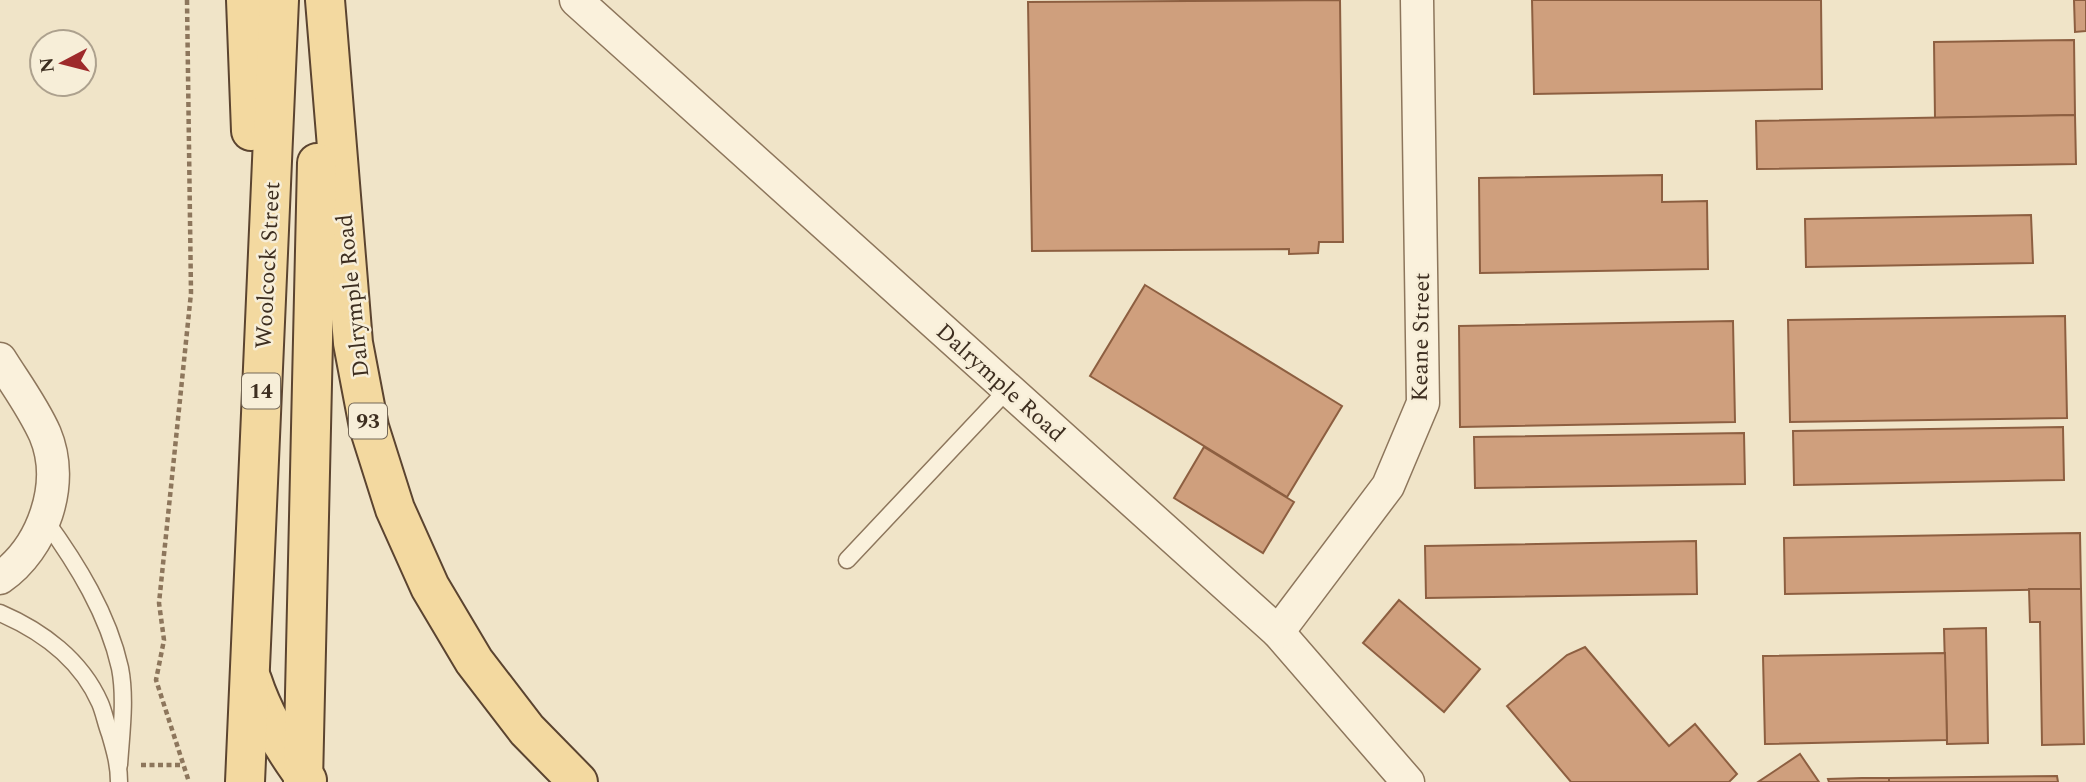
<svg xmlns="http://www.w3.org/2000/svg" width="2086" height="782" viewBox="0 0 2086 782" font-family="Spectral,serif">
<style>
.building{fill:#cf9f7d;stroke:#8d5f41;stroke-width:2}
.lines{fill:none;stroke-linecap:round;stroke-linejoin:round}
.lane-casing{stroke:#8d765c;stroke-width:19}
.street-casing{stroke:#8d765c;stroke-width:35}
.primary-casing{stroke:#5b4430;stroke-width:42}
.path{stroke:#8d765c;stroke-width:4.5;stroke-dasharray:5 3.5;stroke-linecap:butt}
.lane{stroke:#faf1dc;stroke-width:16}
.street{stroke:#faf1dc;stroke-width:32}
.primary{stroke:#f3d9a0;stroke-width:38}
.labels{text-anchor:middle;stroke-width:5;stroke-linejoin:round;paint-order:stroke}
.shield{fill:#f7eed8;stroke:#756857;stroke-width:2}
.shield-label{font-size:21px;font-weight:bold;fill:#3d2e20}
.street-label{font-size:23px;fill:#3d2e20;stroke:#f7eed8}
</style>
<rect width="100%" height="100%" fill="#f0e4c8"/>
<!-- building -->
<g class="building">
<polygon points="1340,0 1343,242 1319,242 1318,253 1289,254 1289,249 1032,251 1028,2"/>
<polygon points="1532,0 1821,0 1822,89 1534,94"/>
<polygon points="2074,0 2086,0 2086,31 2075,32"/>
<polygon points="2074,40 2075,115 1935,118 1934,42"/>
<polygon points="2075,115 2076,164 1757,169 1756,121"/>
<polygon points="1662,175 1662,202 1707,201 1708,269 1480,273 1479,178"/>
<polygon points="2031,215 2033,263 1806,267 1805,219"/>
<polygon points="1145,285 1342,406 1287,497 1090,376"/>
<polygon points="2065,316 2067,418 1790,422 1788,320"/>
<polygon points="1733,321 1735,422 1460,427 1459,326"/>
<polygon points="2063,427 2064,480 1794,485 1793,431"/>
<polygon points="1744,433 1745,484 1475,488 1474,437"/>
<polygon points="1204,447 1294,502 1263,553 1174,498"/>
<polygon points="2080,533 2081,589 1785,594 1784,538"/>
<polygon points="1696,541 1697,594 1426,598 1425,546"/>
<polygon points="2029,589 2081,589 2084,744 2042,745 2040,622 2030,622"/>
<polygon points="1399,600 1480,669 1444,712 1363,643"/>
<polygon points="1986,628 1988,743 1947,744 1944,629"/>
<polygon points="1585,647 1669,746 1695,724 1737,774 1729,782 1571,782 1507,706 1567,655"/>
<polygon points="1945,653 1947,740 1765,744 1763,656"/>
<polygon points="1800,754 1819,782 1758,782"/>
<polygon points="2057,776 2058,782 1889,782 1889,778"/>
<polygon points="1862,778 1889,778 1889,782 1829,782 1828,779"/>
</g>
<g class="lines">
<defs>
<g id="lane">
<path d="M45,520C77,564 108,614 120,668C126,699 121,734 119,765"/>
<polyline points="847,560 1008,389"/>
<path d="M0,613C42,631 81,660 100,703C104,712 106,724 110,734C115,751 119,765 119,782"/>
</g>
<g id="street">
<polyline points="576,0 1278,632 1408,782"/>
<path d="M0,359C15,383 33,407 45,434C66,484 43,548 0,578"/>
<polyline points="1278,632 1388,486 1423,403 1417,0"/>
</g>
<g id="primary">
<polyline points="246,0 251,131"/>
<polyline points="325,0 353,343 369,427 395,509 430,587 474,661 527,730 578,782"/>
<path d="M252,680C264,717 284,749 307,780"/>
<polyline points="245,782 279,0"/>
<polyline points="303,782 317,163"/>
</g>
</defs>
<!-- lane casing -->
<use href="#lane" class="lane-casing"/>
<!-- street casing -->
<use href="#street" class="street-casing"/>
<!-- primary casing -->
<use href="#primary" class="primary-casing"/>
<!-- path -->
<g class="path">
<polyline points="187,0 191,293 159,603 164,640 156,680 189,782"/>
<polyline points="141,765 183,765"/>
</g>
<!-- lane -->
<use href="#lane" class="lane"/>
<!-- street -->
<use href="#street" class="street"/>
<!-- primary -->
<use href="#primary" class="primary"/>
</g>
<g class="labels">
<!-- shield labels -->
<g class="shield">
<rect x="242" y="373.5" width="38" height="35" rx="5"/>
<rect x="349" y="403.5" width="38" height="35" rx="5"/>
</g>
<g class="shield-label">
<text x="261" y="398">14</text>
<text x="368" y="428">93</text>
</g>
<!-- street labels -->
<g class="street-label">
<text transform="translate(267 265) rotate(-87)" y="8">Woolcock Street</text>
<text transform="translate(352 296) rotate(-96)" y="8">Dalrymple Road</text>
<text transform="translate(1420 337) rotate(-89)" y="8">Keane Street</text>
<text transform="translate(1001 382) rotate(42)" y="8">Dalrymple Road</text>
</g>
</g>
<!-- north arrow -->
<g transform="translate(63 63) rotate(263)"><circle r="33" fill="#f7eed8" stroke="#ada18e" stroke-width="2"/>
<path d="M0-5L12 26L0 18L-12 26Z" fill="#9e2a2b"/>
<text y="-10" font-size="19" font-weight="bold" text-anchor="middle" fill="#3d2e20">N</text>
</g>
</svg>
